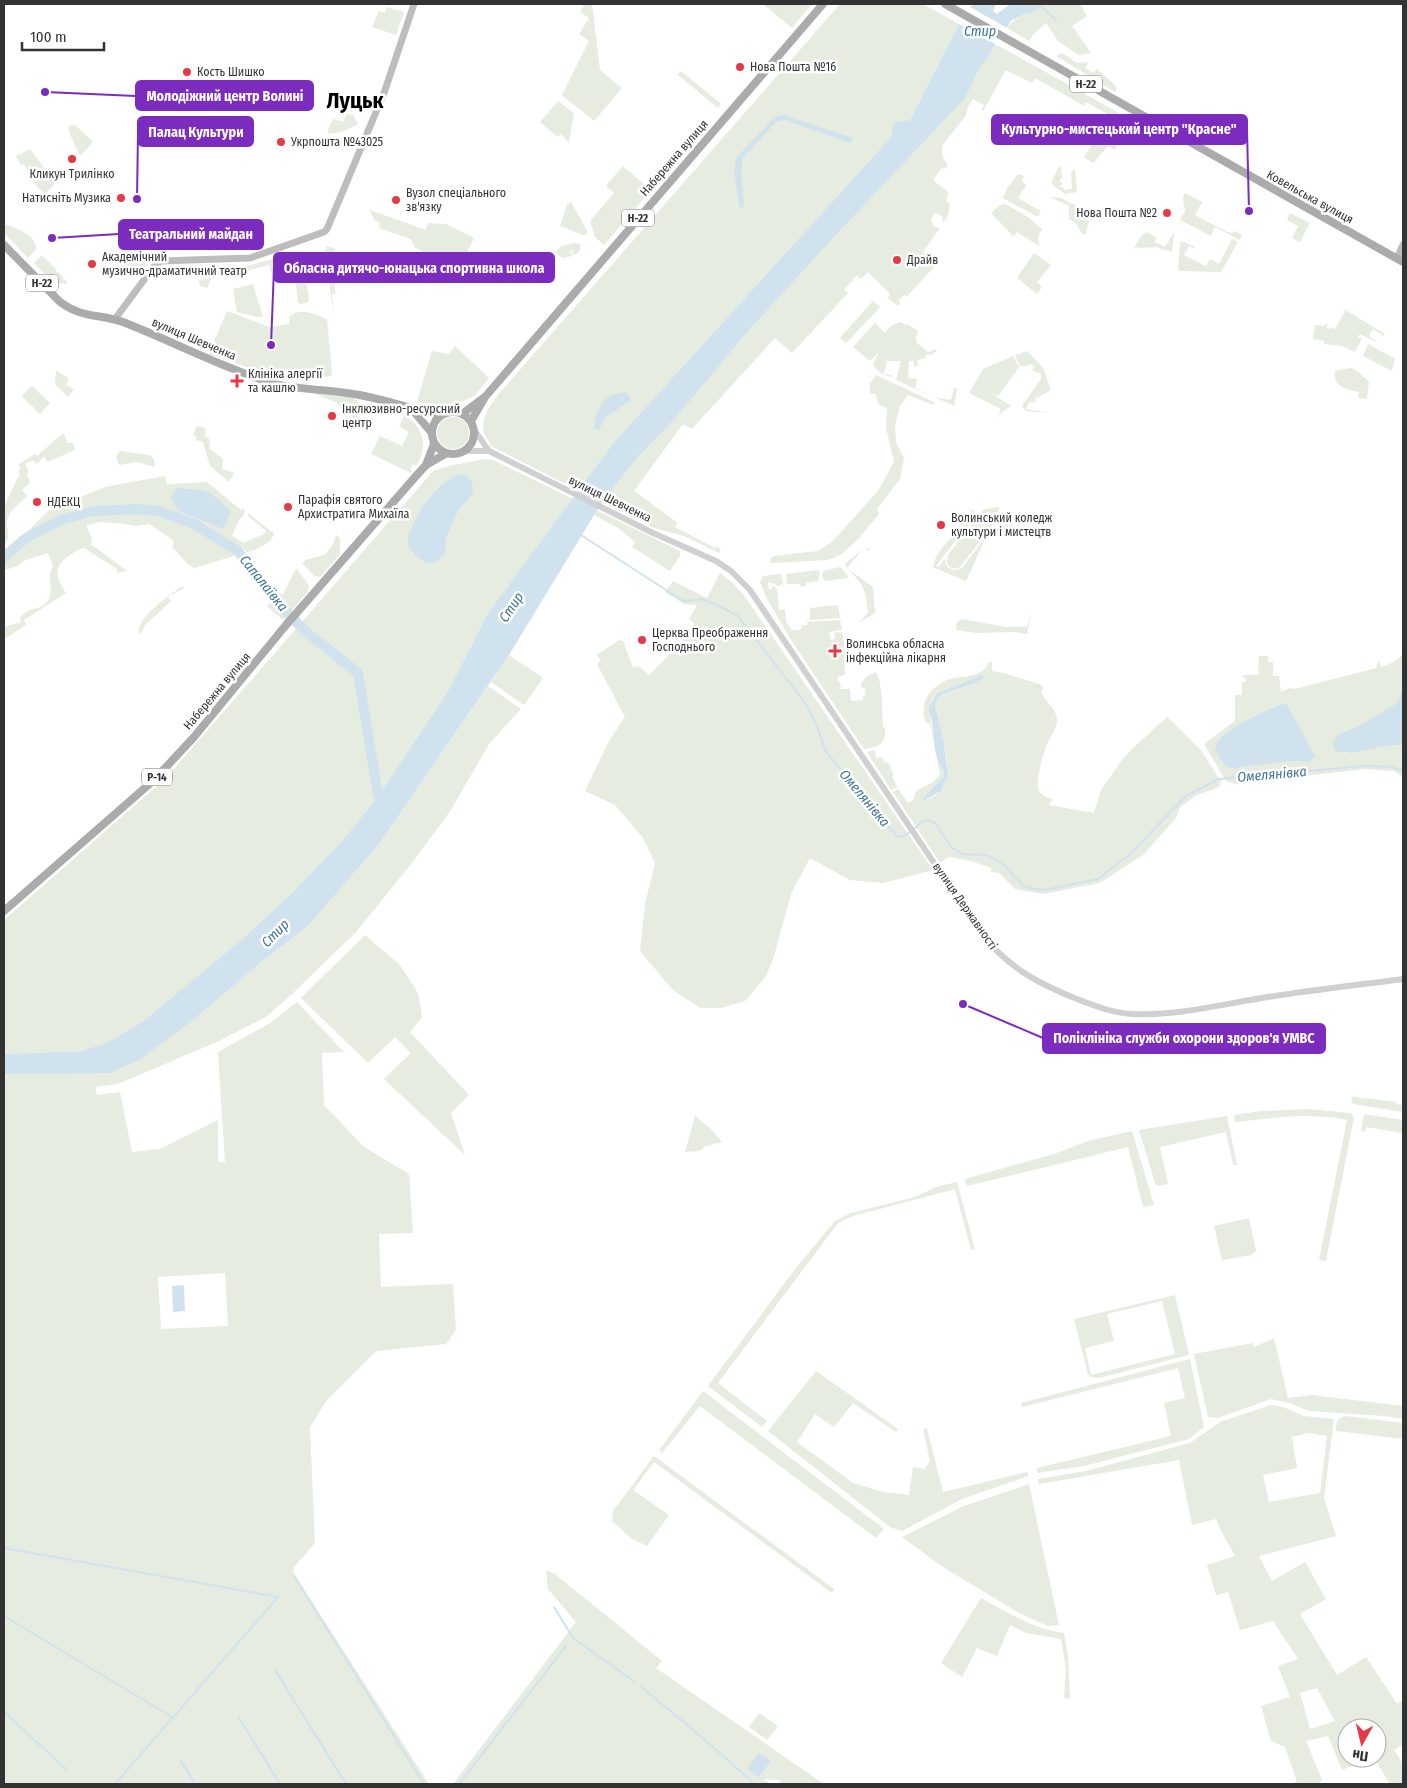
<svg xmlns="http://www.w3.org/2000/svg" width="1407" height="1788" viewBox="0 0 1407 1788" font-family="'Fira Sans Condensed',sans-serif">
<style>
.green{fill:#e6ecdf;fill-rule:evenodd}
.water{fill:#cfe2ee}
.pier{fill:#fff}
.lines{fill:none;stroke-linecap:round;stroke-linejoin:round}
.stream{stroke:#cfe2ee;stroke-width:2}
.river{stroke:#cfe2ee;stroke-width:10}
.tertiary{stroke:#d0d0d0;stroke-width:6}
.secondary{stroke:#bdbdbd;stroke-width:7}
.primary{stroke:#ababab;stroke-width:8}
.poi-dot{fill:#e63946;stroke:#fff;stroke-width:2}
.labels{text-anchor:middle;stroke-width:5;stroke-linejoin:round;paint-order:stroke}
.shield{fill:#fff;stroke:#707070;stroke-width:1}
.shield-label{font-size:11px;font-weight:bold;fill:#333}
.poi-label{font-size:12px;fill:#333;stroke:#fff;text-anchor:start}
.street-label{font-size:12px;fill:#333;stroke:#fff}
.water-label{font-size:14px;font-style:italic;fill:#3f7597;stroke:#fff}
.town-label{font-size:22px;font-weight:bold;fill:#000;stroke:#fff}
.leader{fill:none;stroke:#7b2cbf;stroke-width:2}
.callout-dot{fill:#7b2cbf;stroke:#fff;stroke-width:2}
.callout{fill:#7b2cbf;stroke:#7b2cbf;stroke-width:2}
.callout-label{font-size:14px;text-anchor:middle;font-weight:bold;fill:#fff}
</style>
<rect width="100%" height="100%" fill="#fff"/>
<!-- green -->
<g class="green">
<polygon points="585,4 592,4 600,70 622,88 594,121 562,95 589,41 579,34 589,18 580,12"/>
<polygon points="763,4 812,4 792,28"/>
<polygon points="840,4 923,4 959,24 910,120 894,124 891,137 615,441 579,491 491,446 483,431 484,419 488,409 497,396"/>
<path d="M1045,4H1080L1087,16L1072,26L1091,53L1078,55L1058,41L1046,23L1034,33L1029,41L1007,28C1016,15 1033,13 1045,4Z"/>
<polygon points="387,7 404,12 396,35 372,27 379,11 385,13"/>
<polygon points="997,45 1144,127 1148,137 1086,102 1084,106 1035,78 1032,83 1006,70 983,111 981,109 984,105 973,99 968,107 966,115 942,146 942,155 948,166 944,169 942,168 933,180 949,193 947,196 946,202 950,204 948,216 943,223 942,216 935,213 931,220 934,227 940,228 923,252 937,264 907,296 904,295 899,300 900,303 898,306 888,298 890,294 868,272 861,279 857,275 844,290 848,293 792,353 775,338 692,429 683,424 634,491 678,523 675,527 715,548 717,546 721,550 719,553 684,536 654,528 602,502 637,458 979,50"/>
<polygon points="1062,53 1077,63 1089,62 1085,68 1093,73 1097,69 1117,87 1115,92 1056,56"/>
<polygon points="681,71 721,104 718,108 678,75"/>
<polygon points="558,101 574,113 569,143 561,134 558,137 540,122"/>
<path d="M347,114L353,115L358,124L342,132L328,134C327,130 331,122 334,119L343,122Z"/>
<polygon points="71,125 75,125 93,142 80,156 71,137 68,127"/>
<polygon points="1097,131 1118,143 1115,150 1108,146 1093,163 1084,157 1095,140 1099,140 1108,145 1111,142 1096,132"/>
<polygon points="30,149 45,169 31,175 24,164 21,165 16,156"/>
<polygon points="623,166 651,190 604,245 595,237 590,221 614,193 606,186"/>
<polygon points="1059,167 1061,167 1062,179 1060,179 1060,182 1063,184 1060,185 1060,187 1063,187 1064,190 1072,189 1071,172 1075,169 1077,192 1065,194 1052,184 1052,180"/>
<polygon points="48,173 57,181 45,195 32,181"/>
<polygon points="1018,174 1024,176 1022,181 1026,185 1018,198 1041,211 1038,217 1003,198 1008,187"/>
<polygon points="1185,193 1202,202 1195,215 1227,232 1233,233 1234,231 1242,235 1239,240 1215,227 1211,236 1180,220 1186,209 1184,208 1183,197"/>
<polygon points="1050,197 1061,198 1082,209 1085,220 1089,221 1086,233 1083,235 1075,222 1069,219 1069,206"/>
<polygon points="571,202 587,231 586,235 583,235 560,226 567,205"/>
<polygon points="1005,204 1028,217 1042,229 1038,237 1039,246 1017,232 1013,236 991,213 1000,205"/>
<polygon points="370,210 426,230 428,223 446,224 474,238 454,280 447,277 445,280 446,274 451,276 452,274 448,271 452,273 453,271 449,269 451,264 415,248 411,239 379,228 380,223 374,220"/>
<polygon points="1290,213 1310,223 1300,242 1292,238 1298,226 1287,220"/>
<path d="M4,224C15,228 36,234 36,249L28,258L4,233Z"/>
<polygon points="1147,232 1157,238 1155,242 1165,247 1174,232 1172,252 1156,247 1141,248 1137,247 1133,249 1142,235"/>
<polygon points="128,236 145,252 140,258 144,261 146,255 149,259 148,264 141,272 137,267 135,269 141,273 137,277 124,266 118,246"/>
<polygon points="1232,239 1238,242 1221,272 1180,271 1178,269 1180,242 1184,242 1195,247 1194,249 1189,246 1184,255 1206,266 1210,259 1219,264"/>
<polygon points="575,243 581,244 579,252 573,255 572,252 575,249 565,254 571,252 572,256 562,258 555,252 562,246"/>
<polygon points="327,246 336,249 335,251 335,294 332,294 334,318 325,251"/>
<polygon points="1034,253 1051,265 1037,282 1042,287 1037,294 1017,278"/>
<polygon points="42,255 56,269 56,272 60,273 63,279 66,280 67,284 52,282 34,263"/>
<polygon points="281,257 285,272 273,277 269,265 243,272 243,274 238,274 237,273 216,274 213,273 207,288 200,286 199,280 209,278 209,267 247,266"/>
<polygon points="305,271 309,301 306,303 300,304 298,302 295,274"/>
<polygon points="253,284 263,317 257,317 237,312 233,289"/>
<polygon points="873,301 880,307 846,343 840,338"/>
<polygon points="1342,308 1385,334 1384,336 1373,329 1369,336 1380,344 1360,334 1358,337 1362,339 1355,352 1343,346 1324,344 1324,341 1313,339 1315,325 1324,326 1326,324 1328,325 1326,328 1329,329 1331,327 1335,329 1345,311"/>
<path d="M227,311L269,327L289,324L290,316C302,307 314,314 327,319L332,374L329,377L291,373L292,379L284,380L209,354Z"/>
<path d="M900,322L905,325L907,324L918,331L916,337L917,343L928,352L936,349L937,351L931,355L926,354V358L917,360L918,366L914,367V361H909L908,378L917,379L915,389L933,397L951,400L954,388L957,389L954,406L896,380L901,361H887L884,374L892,375L891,377C883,375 877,372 873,364L879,352L870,361L853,347L875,323L885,333L891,326Z"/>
<polygon points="1368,344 1395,359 1392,371 1363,356"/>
<path d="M455,346L489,378C483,385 478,394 470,398C454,406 434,405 417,402L432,351L449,354Z"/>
<polygon points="1028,351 1043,368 1051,390 1036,398 1035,403 1029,402 1026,409 1050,413 1026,411 1022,406 1041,379 1041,374 1032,370 1035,367 1031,364 1026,366 1020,366 1015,355"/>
<polygon points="1013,356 1019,367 998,396 984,388 1011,406 1001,413 998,418 1001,409 969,393 983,369"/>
<path d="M1351,368C1358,370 1363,377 1369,381L1367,399L1358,398L1359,392C1346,389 1333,387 1335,371Z"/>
<polygon points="56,370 69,379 66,385 74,389 68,397 55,384"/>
<polygon points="876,375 934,402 933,405 908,395 900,406 895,425 896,443 904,458 900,479 877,509 879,514 859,538 843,553 833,558 827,560 771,563 770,560 773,556 818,551 832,542 878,491 894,462 886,428 887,408 878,404 876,394 870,393 870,383"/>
<polygon points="32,386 50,403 40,414 22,396"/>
<polygon points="317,392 352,397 359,402 359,419 356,420 337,404 338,403 315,394"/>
<path d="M404,416C424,425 428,449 416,466L413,464L410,469L412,471L411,473L371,454L380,436L402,446L409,432L399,426Z"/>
<circle cx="453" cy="433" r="16"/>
<polygon points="197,426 205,428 206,438 209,437 210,444 209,448 223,459 222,469 234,473 229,482 210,466 203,442 196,440 196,436 193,435"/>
<path d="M63,433L68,443H73L75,450L48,462L44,457L36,464L34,460L25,464L29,472L27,474L30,483L22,490L27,496C21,502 11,509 8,518C4,529 13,533 4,545V507L18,477L20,476L18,471L20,470L19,464L35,454L37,456Z"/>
<polygon points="120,451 149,455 154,459 155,467 137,462 119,465 116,456"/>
<polygon points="485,459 493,460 573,499 488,613 447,693 378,796 343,840 288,897 241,940 142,1022 106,1043 83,1051 4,1054 4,920 167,777 433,471 449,466"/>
<path d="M165,476L167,484L207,482L241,510L243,508L245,511L242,518H240L232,536L243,543L264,534L266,531L248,516V513L273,533L274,535C269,544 257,550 247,552L242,548L226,539L222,545L237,555L194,568L188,564L172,547L174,544L173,540L149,524L136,526L117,523L101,522L86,525L92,539L91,545L95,547L127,571L117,573V569L84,548C78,549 75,552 70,555C53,567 55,577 66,593L24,620L26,625L4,639V627L21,622L20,617C22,615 24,613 26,612C31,608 40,609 45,604C57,593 45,578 53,566L48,553L23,561L18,566L4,570V550L13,546L46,513L54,508L105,487ZM177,488L189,489L212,525L198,517L179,511Z"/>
<path d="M965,504L974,511L975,515L936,566L939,567L945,558C945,568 952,573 962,568L987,535L966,581L933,567C935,553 950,539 959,528L962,531L964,528L961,525L966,519L969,521L971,518L968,516L972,510Z"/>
<path d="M1000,507L988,534C989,525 983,520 975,520L984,509Z"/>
<polygon points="596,510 680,551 680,556 670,571 632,547 635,542 618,528 594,515"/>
<path d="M974,522C981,521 986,524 987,531L985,535L960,567C954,570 949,568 947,562L948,555Z"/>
<polygon points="336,535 340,538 340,554 320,577 314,576 302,563 306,560 326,554 333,544"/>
<path d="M864,548L871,549L870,551L864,548L847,568L873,587L875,613L859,623L868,613C867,604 866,591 861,584C856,576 849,572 845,564Z"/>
<path d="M252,558C260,577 265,585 283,595L296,568L309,585L308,592L283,620L267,606L271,602L239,562Z"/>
<polygon points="840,567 848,576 848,578 825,581 822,576 823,571"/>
<polygon points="818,570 820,572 818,581 806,583 806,586 801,587 800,584 787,584 786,574"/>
<polygon points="720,573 734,584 743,594 933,870 883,883 850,880 810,858 791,894 774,956 766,976 745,1001 721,1008 700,1008 673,990 640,951 645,904 655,863 643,838 615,805 585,791 609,741 625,717 597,664 601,660 597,655 619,640 623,641 633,667 639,666 649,675 693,630 691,627 694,623 689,619 697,605 684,604 665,592 673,581 707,598"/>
<path d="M781,574L783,584L778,586L773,583H768L769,589H772V585L777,589L779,610L785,609L786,622L792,630H800L803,625H808L807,622L840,620L842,630L829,632L831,640L835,639L834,633L842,632L844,643L845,674L842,676L837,677L838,681L840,682L841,689H850L851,701L863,700V696L866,695L865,688H862L861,683L867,676L876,672C883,683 882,713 883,727L885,728C886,744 879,747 864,749L793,643L767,599L760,582L763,576Z"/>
<path d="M183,586L184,588L168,597L171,601L145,625L141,634L139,632C137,618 171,593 183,586Z"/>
<polygon points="838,605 840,618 810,620 810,608"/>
<polygon points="1032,610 1027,634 1015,632 976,633 956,630 957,621 960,621 961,619 1007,627 1027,627"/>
<path d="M1403,654V777L1395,771L1364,769L1235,784L1226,781L1204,744L1235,721V695H1242V682H1245L1246,679L1243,678V675H1258L1259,656H1268V662H1273V676H1279L1281,692L1290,688L1295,689L1376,668L1379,660L1381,667C1390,665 1397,660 1403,654ZM1277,705L1308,762L1289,761L1231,730L1252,717ZM1352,736L1395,745L1344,753Z"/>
<polygon points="509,655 543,678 524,705 491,682"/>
<path d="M988,662H992V671L1003,673L1039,684L1044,688L1041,691C1044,702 1055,705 1057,719C1058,727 1050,737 1047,744C1044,751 1035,783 1038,789C1040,795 1048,798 1053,799L1049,805L1094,813L1101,790L1122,760L1133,748L1167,717L1201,750L1221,782L1219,787L1197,795L1180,807L1176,818L1143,855L1100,883L1043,894L1015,889L999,873L991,872V868L971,861L949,857L940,863L956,887L893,792L898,789L908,803L913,800L916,791L933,782L940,774L930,723H926C919,705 928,688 947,680C959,675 974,680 987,667ZM977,677L984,678C978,681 971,684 965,687C952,692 939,689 935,706C939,729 957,772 940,792C936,796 929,798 924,802L926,795L944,776L943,769L939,764L929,713L932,700L937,693Z"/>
<path d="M488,686L521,709L489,744L451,810L415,859L356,932L291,995L266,1017L219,1041L118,1084L95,1087L97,1095L120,1092L132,1152L160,1149L218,1120V1162H225L218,1052L270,1023L297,1002L344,1052L322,1053L324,1105L364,1147L409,1174L413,1233L379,1234L381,1287L453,1284L456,1330L446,1344L376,1351L327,1400L310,1427L315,1543L294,1567L293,1572L429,1784H4V1074L20,1073L192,1021L260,963L308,926L379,844ZM225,1273L228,1326L161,1329L158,1277Z"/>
<polygon points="875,750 876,758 883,757 884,762 890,764 891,770 894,775 892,776 897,787 891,790 867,752"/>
<polygon points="365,935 400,965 418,993 422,1017 410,1032 469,1095 451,1113 465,1155 384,1079 411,1053 395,1037 368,1063 301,998"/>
<polygon points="1353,1096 1365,1099 1365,1098 1396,1102 1396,1104 1403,1105 1403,1112 1353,1104 1351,1102"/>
<path d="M1309,1109L1351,1113L1354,1117L1326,1261L1319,1260L1347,1120C1309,1112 1273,1118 1235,1122L1234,1115L1261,1111Z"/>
<polygon points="1364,1114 1403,1120 1403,1133 1366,1127 1365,1132 1361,1131"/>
<polygon points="695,1116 710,1128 722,1142 706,1146 699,1151 685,1152"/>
<polygon points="1227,1116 1237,1165 1233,1165 1226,1132 1160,1147 1168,1184 1156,1186 1139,1130"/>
<polygon points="1132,1131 1154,1205 1143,1207 1128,1147 967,1186 965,1179 1054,1154 1088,1141"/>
<polygon points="957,1182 975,1249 971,1250 955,1189 853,1216 838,1223 718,1383 767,1421 762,1427 708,1386 796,1268 835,1221 851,1213 915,1197 936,1187"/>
<polygon points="1249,1218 1256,1251 1251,1255 1222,1260 1214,1226"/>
<path d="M1175,1295L1189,1355L1099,1378L1092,1377L1088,1374L1074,1319ZM1162,1301L1175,1354L1091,1375L1085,1348L1114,1341L1107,1314Z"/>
<polygon points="1274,1338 1288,1398 1311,1395 1403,1406 1403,1419 1384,1416 1309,1411 1289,1403 1271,1399 1218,1418 1208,1417 1194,1354 1253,1343 1254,1347"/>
<polygon points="1190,1359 1204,1427 1189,1439 1084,1466 1037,1473 1037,1468 1171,1436 1164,1403 1185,1398 1178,1368 1022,1407 1021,1403"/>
<polygon points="816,1371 898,1429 896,1432 853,1403 834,1427 815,1414 797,1442 853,1483 883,1492 909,1495 913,1467 925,1469 930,1461 923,1429 927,1428 943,1492 1028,1472 1028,1476 962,1499 902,1531 890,1527 768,1431"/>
<polygon points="703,1391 884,1529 876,1538 700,1406 661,1454 660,1449"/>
<path d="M1271,1405L1283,1407L1304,1416L1334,1419L1324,1498L1336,1536L1259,1556L1272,1581L1305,1562L1326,1599L1300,1614L1337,1675L1366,1657L1397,1704L1403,1700V1744L1394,1750L1403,1764V1784H1390L1374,1758H1377V1728H1347V1758H1371L1342,1770L1328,1736L1306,1741L1322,1780L1318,1784H1290L1297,1782L1285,1747L1271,1741L1261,1706L1290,1697L1278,1666L1298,1659L1273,1621L1240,1630L1228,1592L1216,1595L1207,1565L1235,1556L1219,1527L1216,1519L1192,1525L1179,1460L1039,1484L1038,1479L1086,1471L1190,1443L1220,1422ZM1308,1433L1327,1436L1320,1493L1269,1502L1263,1475L1297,1468L1292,1437ZM1317,1688L1335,1721L1310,1729L1300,1693Z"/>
<path d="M1345,1416L1403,1423V1439L1336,1431C1336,1423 1337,1418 1345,1416Z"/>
<polygon points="654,1456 834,1589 832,1593 654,1462 633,1490 669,1515 647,1546 631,1538 612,1521 613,1511"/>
<polygon points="1029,1484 1059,1625 1048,1626 1021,1614 943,1567 902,1537 964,1506"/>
<polygon points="546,1570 555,1574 662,1661 656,1668 824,1784 778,1784 781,1780 763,1779 770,1784 453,1784 576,1622 548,1589"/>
<path d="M981,1598C1008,1613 1034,1629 1064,1633L1068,1655L1070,1699L1064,1698L1066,1669L1061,1639L1026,1633L1010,1625L997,1656L977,1648L962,1677L941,1663Z"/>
<polygon points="759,1713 778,1726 767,1740 749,1727"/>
</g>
<!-- water -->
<g class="water">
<polygon points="975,4 996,4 993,11 997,14 1010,4 1045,4 1036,11 1025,14 1011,21 978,71 965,98 831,240 748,331 677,416 637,458 602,502 509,655 379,844 308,926 260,963 192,1021 139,1060 110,1073 4,1074 4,1054 82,1051 106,1043 142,1022 241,940 288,897 343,840 378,796 447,693 488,613 615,441 891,137 894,123 910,120 959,24 970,7"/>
<polygon points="783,115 853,138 850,143 785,120 776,122 743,158 741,171 744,205 740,210 734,172 736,158 775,117"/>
<path d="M624,392L629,395L631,400L606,417L599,429H594C594,416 600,401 612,395C616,393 621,393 624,392Z"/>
<polygon points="457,474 467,476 472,481 473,493 458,511 446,538 445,552 436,562 426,563 416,556 408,545 408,536 422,507 439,487"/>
<path d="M177,488C208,490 210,489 231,512L223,529L179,511L174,504L171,496Z"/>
<path d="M982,675L984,678L983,679C976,682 970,685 964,687C951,692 939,690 935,706L944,742L948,776L941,791L922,802L926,795L944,776L943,769L939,764L935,750L932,721L929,713V707L937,693Z"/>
<path d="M1403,690V745C1380,744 1357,756 1335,751L1333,742L1339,734L1357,727L1396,704Z"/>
<path d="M1284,704L1287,705L1315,756L1308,762L1289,761L1233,768L1226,767L1215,751C1216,749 1215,746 1217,743C1223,731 1270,706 1284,704Z"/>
<polygon points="184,1285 185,1311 173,1312 172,1286"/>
<polygon points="759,1753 771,1761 758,1778 747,1769"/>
</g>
<!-- pier -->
<polygon class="pier" points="968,6 1009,29 999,46 957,23"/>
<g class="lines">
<!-- stream -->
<g class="stream">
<polyline points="1039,4 1056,20"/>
<polyline points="581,535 680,599 684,601 701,599 715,604 738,616 806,704 817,726 826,752 897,836 902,837 910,832"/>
<polyline points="914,829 922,822 928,820 935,823 951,847 963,854 985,855 991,857 1005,866 1023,886 1034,889 1045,890 1098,879 1129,855 1186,796 1219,779 1365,766 1391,767 1403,771"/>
<polyline points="4,1548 278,1597 115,1784"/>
<polyline points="294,1576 424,1784"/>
<polyline points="554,1607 573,1638 635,1682"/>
<polyline points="4,1616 172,1717"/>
<polyline points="275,1670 346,1784"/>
<polyline points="640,1686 690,1727 755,1784"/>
<polyline points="4,1712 66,1769"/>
<polyline points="239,1718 280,1784"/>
<polyline points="181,1761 195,1784"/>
<polyline points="459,1784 566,1646"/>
</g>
<!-- river -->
<polyline class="river" points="4,557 26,538 63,519 94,511 141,509 162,512 194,524 238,551 275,600 305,631 358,673 378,796 388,804"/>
<!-- tertiary -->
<g class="tertiary">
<path d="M475,431L489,451L653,533L716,561L731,571L750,590L984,937C1011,969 1039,984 1077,999C1095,1006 1113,1013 1132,1014C1177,1016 1223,1004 1268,997C1313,990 1358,985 1403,979"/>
<polyline points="466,451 489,451"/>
</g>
<!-- secondary -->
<g class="secondary">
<polyline points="1397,258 1403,245"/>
<polyline points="115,319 155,265 161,261 250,258 324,232 327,229 384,93 414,4"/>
</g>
<!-- primary -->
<g class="primary">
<polyline points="945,4 1403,262"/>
<path d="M4,245L60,302C85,320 102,313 128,324C176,343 223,368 272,383C297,390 322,389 347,393C378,397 409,408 439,416"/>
<polyline points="411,408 431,432"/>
<circle cx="453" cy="433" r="21"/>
<polyline points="462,414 485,397 823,4"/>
<polyline points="471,421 484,399"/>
<polyline points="426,465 434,444"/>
<polyline points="4,911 154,780 194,737 286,625 416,476 426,465 445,454"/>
</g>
</g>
<!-- markers -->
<g class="poi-dot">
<circle cx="740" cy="67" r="5"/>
<circle cx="187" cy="72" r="5"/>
<circle cx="281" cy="142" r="5"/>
<circle cx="72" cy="159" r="5"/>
<circle cx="121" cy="198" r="5"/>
<circle cx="396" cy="200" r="5"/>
<circle cx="1167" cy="213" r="5"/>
<circle cx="897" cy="260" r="5"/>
<circle cx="92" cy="264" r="5"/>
<path d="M234.5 373.5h5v5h5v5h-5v5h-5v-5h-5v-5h5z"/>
<circle cx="332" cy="416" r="5"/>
<circle cx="37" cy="502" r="5"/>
<circle cx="288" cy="507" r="5"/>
<circle cx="941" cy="525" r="5"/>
<circle cx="642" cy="640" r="5"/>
<path d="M832.5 643.5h5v5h5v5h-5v5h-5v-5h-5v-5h5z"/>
</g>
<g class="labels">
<!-- shield labels -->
<g class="shield">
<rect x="1070" y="75.5" width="32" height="17" rx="4"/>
<rect x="622" y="209.5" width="32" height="17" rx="4"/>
<rect x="26" y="274.5" width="32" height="17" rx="4"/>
<rect x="142" y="768.5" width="30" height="17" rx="4"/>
</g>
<g class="shield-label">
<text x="1086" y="88">Н-22</text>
<text x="638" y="222">Н-22</text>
<text x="42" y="287">Н-22</text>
<text x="157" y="781">Р-14</text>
</g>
<!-- poi labels -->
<g class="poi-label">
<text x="750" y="71">Нова Пошта №16</text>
<text x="197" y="76">Кость Шишко</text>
<text x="291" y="146">Укрпошта №43025</text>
<text x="72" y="178" text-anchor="middle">Кликун Трилінко</text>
<text x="406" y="197">Вузол спеціального<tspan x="406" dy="14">зв'язку</tspan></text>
<text x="111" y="202" text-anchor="end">Натисніть Музика</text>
<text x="1157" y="217" text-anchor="end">Нова Пошта №2</text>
<text x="102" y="261">Академічний<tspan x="102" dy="14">музично-драматичний театр</tspan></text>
<text x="907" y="264">Драйв</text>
<text x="248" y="378">Клініка алергії<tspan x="248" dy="14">та кашлю</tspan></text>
<text x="342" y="413">Інклюзивно-ресурсний<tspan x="342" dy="14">центр</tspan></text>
<text x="298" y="504">Парафія святого<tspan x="298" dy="14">Архистратига Михаїла</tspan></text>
<text x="47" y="506">НДЕКЦ</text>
<text x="951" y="522">Волинський коледж<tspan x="951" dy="14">культури і мистецтв</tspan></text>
<text x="652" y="637">Церква Преображення<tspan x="652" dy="14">Господнього</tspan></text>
<text x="846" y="648">Волинська обласна<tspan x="846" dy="14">інфекційна лікарня</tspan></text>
</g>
<!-- street labels -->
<g class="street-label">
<text transform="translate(674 158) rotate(-49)" y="4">Набережна вулиця</text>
<text transform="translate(1310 197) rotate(29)" y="4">Ковельська вулиця</text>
<text transform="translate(194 339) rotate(23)" y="4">вулиця Шевченка</text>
<text transform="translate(610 499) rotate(26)" y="4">вулиця Шевченка</text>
<text transform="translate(217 691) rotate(-50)" y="4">Набережна вулиця</text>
<text transform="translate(965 906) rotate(55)" y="4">вулиця Державності</text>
</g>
<!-- water labels -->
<g class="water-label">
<text x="980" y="36">Стир</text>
<text transform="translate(264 583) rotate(51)" y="5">Сапалаївка</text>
<text transform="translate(511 607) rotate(-56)" y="5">Стир</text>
<text transform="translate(1272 774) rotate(-5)" y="5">Омелянівка</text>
<text transform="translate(865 798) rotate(50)" y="5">Омелянівка</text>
<text transform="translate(275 933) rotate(-45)" y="5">Стир</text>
</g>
<!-- town labels -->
<g class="town-label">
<text x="355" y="108">Луцьк</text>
</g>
</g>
<!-- callouts -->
<path class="leader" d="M45 92L136 96M1249 211L1247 130M137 199L138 132M52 238L119 234M271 345L274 268M963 1004L1043 1038"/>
<g class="callout-dot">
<circle cx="45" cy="92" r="5"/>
<circle cx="1249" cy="211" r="5"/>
<circle cx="137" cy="199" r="5"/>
<circle cx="52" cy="238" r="5"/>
<circle cx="271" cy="345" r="5"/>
<circle cx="963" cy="1004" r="5"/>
</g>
<g class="callout">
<rect x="136" y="81" width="177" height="29" rx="5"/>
<rect x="992" y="115" width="255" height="29" rx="5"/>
<rect x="138" y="117" width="115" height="29" rx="5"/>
<rect x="119" y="220" width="144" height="29" rx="5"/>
<rect x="274" y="253" width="280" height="29" rx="5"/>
<rect x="1043" y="1024" width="282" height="29" rx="5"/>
</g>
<g class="callout-label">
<text x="225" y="101">Молодіжний центр Волині</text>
<text x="1119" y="134">Культурно-мистецький центр "Красне"</text>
<text x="196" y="137">Палац Культури</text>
<text x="191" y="239">Театральний майдан</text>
<text x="414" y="273">Обласна дитячо-юнацька спортивна школа</text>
<text x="1184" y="1043">Поліклініка служби охорони здоров'я УМВС</text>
</g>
<!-- border -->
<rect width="1407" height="1788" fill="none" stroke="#333333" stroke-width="10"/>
<!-- north arrow -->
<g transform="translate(1362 1743) rotate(188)"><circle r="24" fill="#ffffff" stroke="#adadad"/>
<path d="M0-4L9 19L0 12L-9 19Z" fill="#e63946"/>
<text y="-8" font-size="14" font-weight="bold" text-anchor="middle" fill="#333333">Пн</text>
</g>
<!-- scale -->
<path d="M22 42v8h82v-8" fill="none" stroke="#333333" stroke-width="2.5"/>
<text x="30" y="42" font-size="15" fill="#333333" stroke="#ffffff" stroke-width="4" paint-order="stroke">100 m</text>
</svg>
